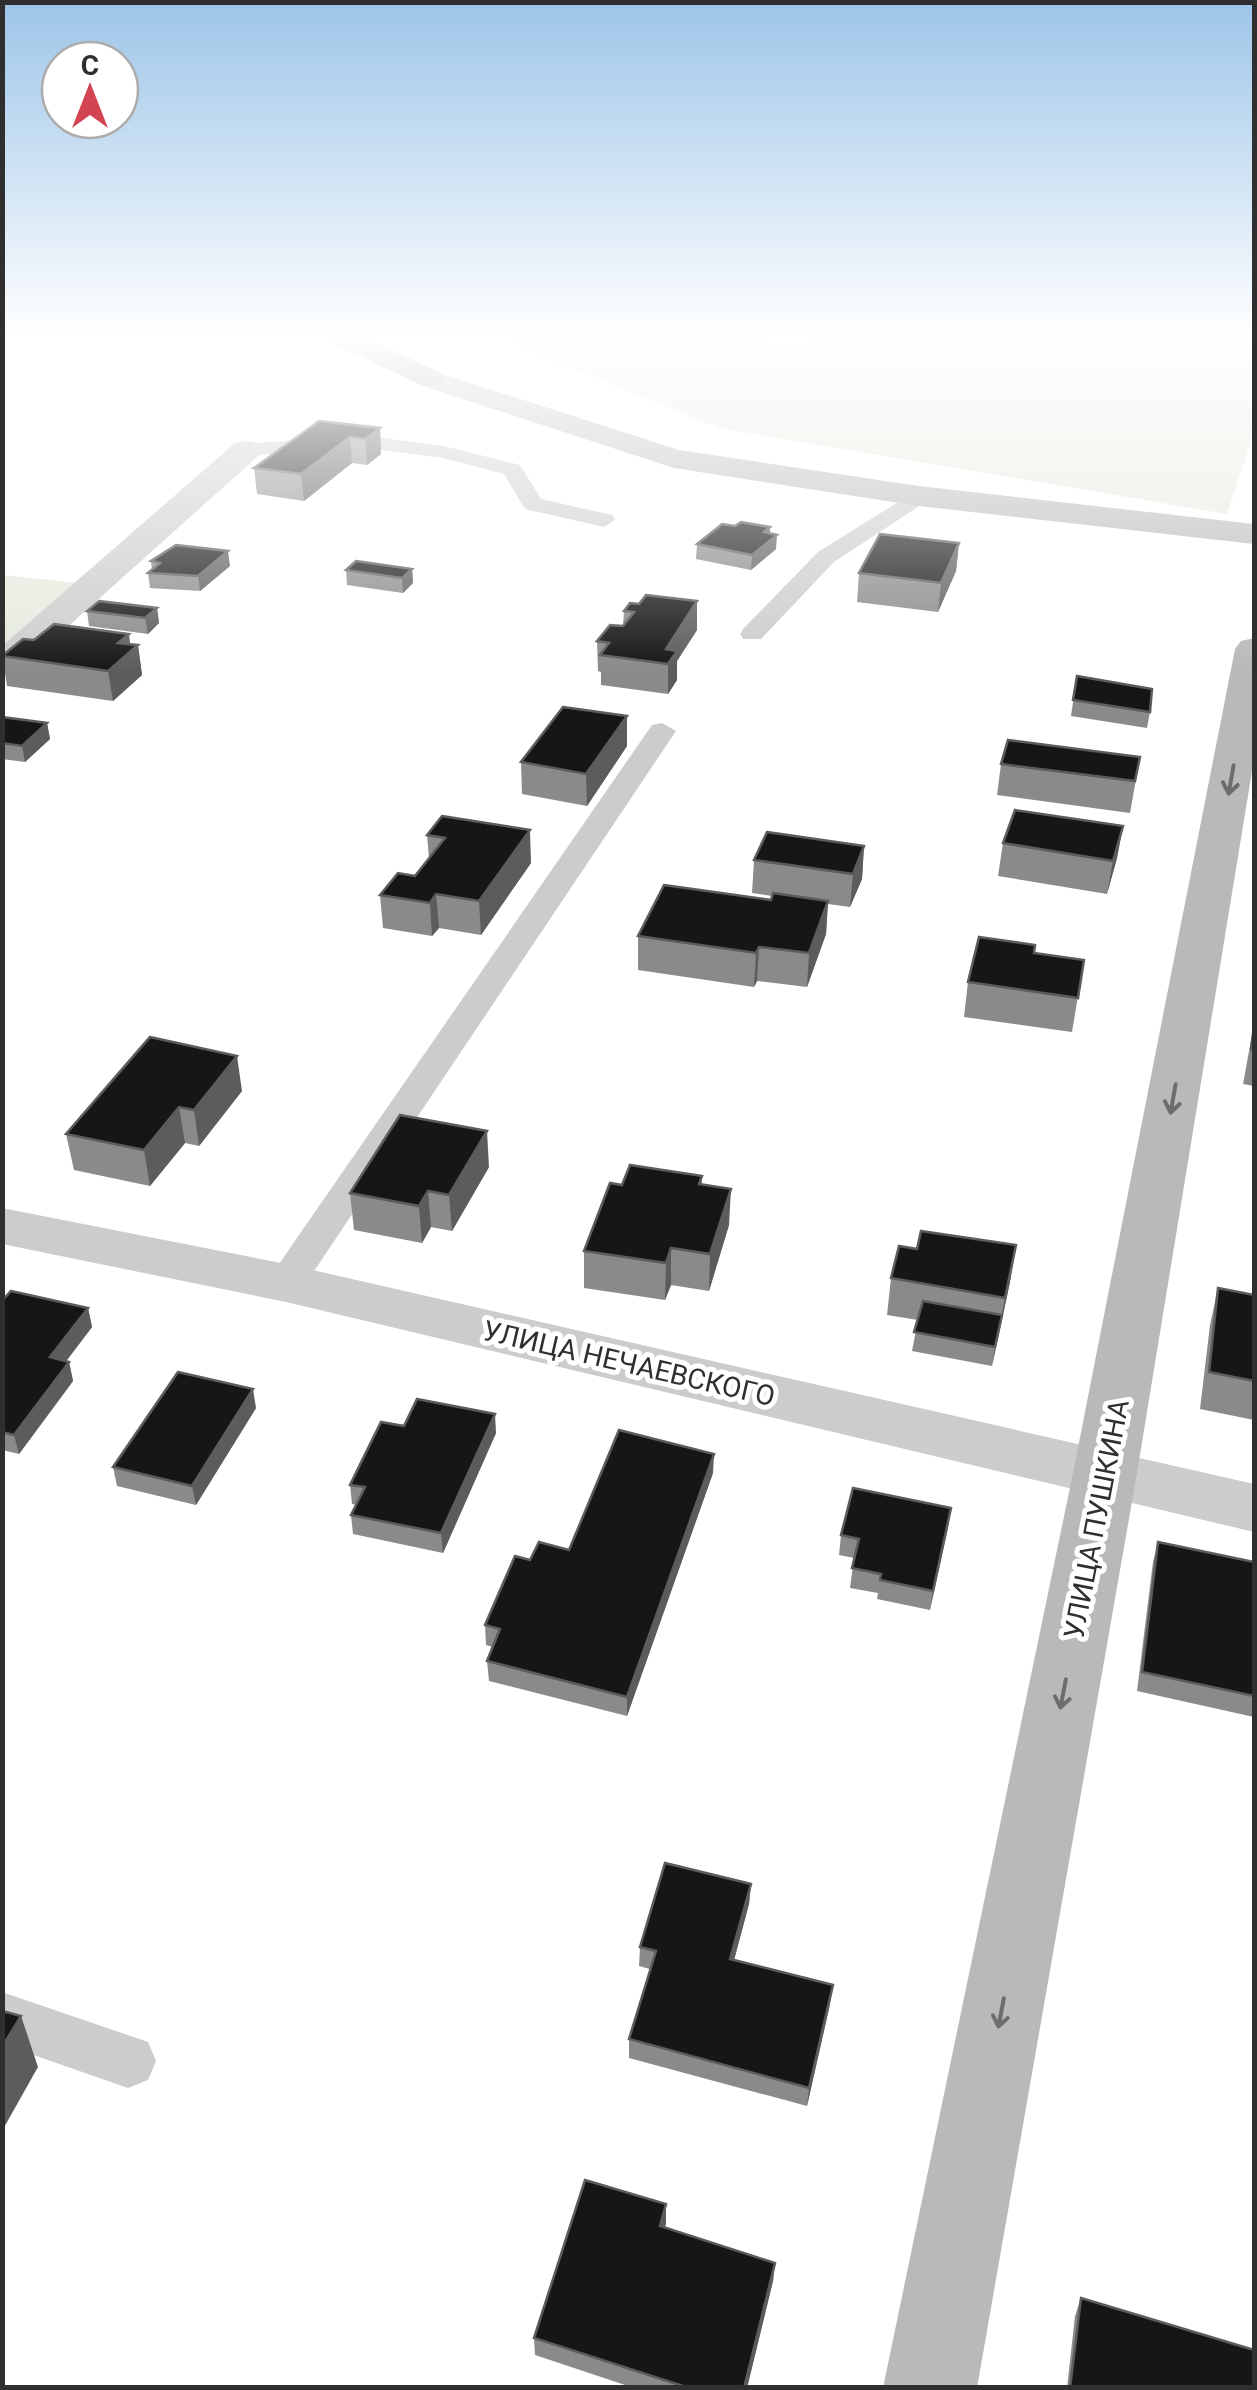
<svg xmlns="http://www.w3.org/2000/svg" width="1257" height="2390" viewBox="0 0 1257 2390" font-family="Roboto,sans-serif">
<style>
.green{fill:#e5eade}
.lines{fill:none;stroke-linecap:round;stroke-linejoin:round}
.service{fill:#ccc;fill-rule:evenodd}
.minor{fill:#ccc;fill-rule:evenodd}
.secondary{fill:#b9b9b9;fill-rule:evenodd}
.trunk{fill:#9e9e9e;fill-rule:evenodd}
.wall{fill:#8a8a8a}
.shaded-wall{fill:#5c5c5c}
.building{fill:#161616;stroke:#5c5c5c;stroke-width:2.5}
.oneway{stroke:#6d6d6d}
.labels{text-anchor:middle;stroke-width:10;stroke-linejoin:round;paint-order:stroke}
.street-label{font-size:28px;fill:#2f2f2f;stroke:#fff}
</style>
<rect width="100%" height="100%" fill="#fff"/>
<!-- green -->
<g class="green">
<polygon points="496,337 762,337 785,350 815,337 1254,337 1254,432 1227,514 719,428"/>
<polygon points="3,575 88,584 3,651"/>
</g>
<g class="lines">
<!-- service -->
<g class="service">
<polygon points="360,435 444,446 520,465 541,499 612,515 615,520 604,527 525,509 504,474 443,458 360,447 246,456 236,450 246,444"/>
<polygon points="919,489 930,496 927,501 834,562 761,639 743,639 740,634 743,629 818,552"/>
<polygon points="662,723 676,731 300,1292 286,1296 272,1292 266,1283 272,1274 652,725"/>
<polygon points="2,1992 148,2042 156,2061 148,2080 128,2088 2,2044"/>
</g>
<!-- minor -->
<g class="minor">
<polygon points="246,441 257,443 261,450 257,457 15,674 2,677 2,646 235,443"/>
<polygon points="2,1208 286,1264 1254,1484 1254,1532 286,1302 2,1244"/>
</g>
<!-- secondary -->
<g class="secondary">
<polygon points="433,371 679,450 919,486 1254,524 1254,544 919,506 674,468 423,386 419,380 423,374"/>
<polygon points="1254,638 1254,759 1137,1473 977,2388 883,2388 1073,1473 1235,649 1241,641"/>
</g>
<!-- trunk -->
<polygon class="trunk" points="330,337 365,337 443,374 447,380 443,386 423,386 333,343"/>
</g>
<!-- wall -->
<g class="wall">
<polygon points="380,428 381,454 367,465 352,463 304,501 257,494 254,468"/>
<polygon points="735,526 770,527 770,533 776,549 751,570 696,559 697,544"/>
<polygon points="959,543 956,571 938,612 857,602 859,573"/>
<polygon points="151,561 230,566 200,591 150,588 148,573 152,570"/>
<polygon points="412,569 413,583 403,593 347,585 346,570"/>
<polygon points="630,603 697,630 677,661 677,680 668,694 601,685 601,672 598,671 597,641 623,626 624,611"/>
<polygon points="157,608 159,623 148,634 89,626 87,611"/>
<polygon points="34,640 138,645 142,675 113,701 7,686 2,655"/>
<polygon points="1077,676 1150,712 1147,728 1071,716"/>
<polygon points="2,717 47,723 50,739 25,762 2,759"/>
<polygon points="627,746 587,806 522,794 521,762"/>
<polygon points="1140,757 1130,813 997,795 1001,764"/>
<polygon points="442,816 531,863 481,935 439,928 432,936 383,928 380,895 415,876 429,858 427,835"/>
<polygon points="1123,826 1117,858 1107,894 998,876 1003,843"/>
<polygon points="864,846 862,879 850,907 828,904 826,934 807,987 757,981 754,987 638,970 638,936 771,900 772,896 752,893 754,860"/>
<polygon points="1034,953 1084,960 1072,1032 964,1017 968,982"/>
<polygon points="1254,1024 1254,1086 1243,1084"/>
<polygon points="242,1091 199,1146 185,1143 150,1186 74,1170 66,1134"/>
<polygon points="489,1167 452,1231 431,1227 422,1243 354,1230 350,1193"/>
<polygon points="702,1176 702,1185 729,1225 709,1291 671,1285 665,1300 584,1288 584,1251 622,1185"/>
<polygon points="1016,1245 1010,1282 992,1366 912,1351 918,1320 887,1315 891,1278 917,1249"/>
<polygon points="1218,1288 1254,1295 1254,1420 1200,1409 1210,1325"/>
<polygon points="2,1301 88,1308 92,1327 66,1361 69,1362 73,1381 19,1454 2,1450"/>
<polygon points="256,1408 196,1505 117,1486 113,1467"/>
<polygon points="404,1426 496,1433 443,1553 353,1534 351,1515 356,1505 352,1504 350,1485"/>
<polygon points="713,1473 627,1716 489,1681 487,1661 493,1647 486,1645 485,1625 530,1560 569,1550"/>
<polygon points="951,1508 930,1610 877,1599 878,1593 850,1588 854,1558 839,1555 841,1535"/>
<polygon points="1158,1542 1254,1562 1254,1717 1137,1691 1153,1562"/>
<polygon points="751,1884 749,1904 734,1960 830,2004 807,2106 629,2058 629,2039 650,1969 639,1966 640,1947"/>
<polygon points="666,2223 665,2228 775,2263 773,2281 747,2388 634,2388 535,2355 534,2338"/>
<polygon points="1081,2298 1254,2388 1067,2388 1075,2316"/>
</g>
<!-- shaded-wall -->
<g class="shaded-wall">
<polygon points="380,428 381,454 367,465 365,439"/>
<polygon points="350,437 352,463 304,501 301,474"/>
<polygon points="770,527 769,541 777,535 776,549 751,570 752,555 764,532"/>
<polygon points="959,543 956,571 938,612 941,583"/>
<polygon points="228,551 230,566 200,591 198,576"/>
<polygon points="412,569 413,583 403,593 402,578"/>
<polygon points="697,601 697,630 677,661 677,680 668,694 668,664 666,649"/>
<polygon points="157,608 159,623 148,634 145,618"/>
<polygon points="129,634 131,651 138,645 142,675 113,701 108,671 118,643"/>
<polygon points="627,716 627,746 587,806 586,774"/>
<polygon points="47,723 50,739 25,762 22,746"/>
<polygon points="1123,826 1117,858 1107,894 1113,861"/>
<polygon points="530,830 531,863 481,935 479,901"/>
<polygon points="864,846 862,879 850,907 853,874"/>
<polygon points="436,894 439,928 432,936 430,903"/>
<polygon points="828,901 826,934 807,987 809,953"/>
<polygon points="759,947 757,981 754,987 756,953"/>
<polygon points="237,1056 242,1091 199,1146 194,1110"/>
<polygon points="179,1107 185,1143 150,1186 144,1150"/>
<polygon points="487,1131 489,1167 452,1231 449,1195"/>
<polygon points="731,1189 729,1225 709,1291 710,1254"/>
<polygon points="428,1191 431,1227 422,1243 419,1206"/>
<polygon points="1016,1245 1010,1282 992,1366 995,1347"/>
<polygon points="671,1248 671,1285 665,1300 666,1263"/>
<polygon points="88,1308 92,1327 55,1376 50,1357"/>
<polygon points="69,1362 73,1381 19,1454 14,1435"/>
<polygon points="253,1389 256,1408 196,1505 192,1486"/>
<polygon points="495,1414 496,1433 443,1553 441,1533"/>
<polygon points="714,1454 713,1473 627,1716 627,1697"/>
<polygon points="951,1508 948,1528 930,1610 933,1591"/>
<polygon points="751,1884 749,1904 729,1979 730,1959"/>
<polygon points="833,1985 830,2004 807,2106 809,2088"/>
<polygon points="21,2016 38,2067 2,2131 2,2047"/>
<polygon points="666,2204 666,2223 660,2245 660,2226"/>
<polygon points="775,2263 773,2281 747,2388 744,2388"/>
</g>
<!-- building -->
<g class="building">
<polygon points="319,421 380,428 365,439 350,437 301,474 254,468"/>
<polygon points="741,522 770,527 764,532 777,535 752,555 697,544 722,524 735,526"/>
<polygon points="880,534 959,543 941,583 859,573"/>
<polygon points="176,545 228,551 198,576 148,573 160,563 151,561"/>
<polygon points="356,561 412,569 402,578 346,570"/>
<polygon points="646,595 697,601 666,649 677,651 668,664 600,655 609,643 597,641 610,625 623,626 634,612 624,611 630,603 639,604"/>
<polygon points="99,601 157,608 145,618 87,611"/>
<polygon points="54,624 129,634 118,643 138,645 108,671 2,656 23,639 34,640"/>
<polygon points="1077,676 1152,689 1150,712 1073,700"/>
<polygon points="563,707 627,716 586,774 521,762"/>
<polygon points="2,717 47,723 22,746 2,743"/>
<polygon points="1008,740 1140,757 1135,781 1001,764"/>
<polygon points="1015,810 1123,826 1113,861 1003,843"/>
<polygon points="442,816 530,830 479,901 436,894 430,903 380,895 398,873 415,876 445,838 427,835"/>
<polygon points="767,832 864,846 853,874 754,860"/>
<polygon points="664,885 771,900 773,893 828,901 809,953 759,947 756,953 638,936"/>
<polygon points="979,937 1035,945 1034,953 1084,960 1078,998 968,982"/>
<polygon points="1254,1027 1254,1050 1251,1049"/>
<polygon points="150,1037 237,1056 194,1110 179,1107 144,1150 66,1134"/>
<polygon points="400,1115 487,1131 449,1195 428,1191 419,1206 350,1193"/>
<polygon points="630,1165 702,1176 699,1184 731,1189 710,1254 671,1248 666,1263 584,1251 610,1183 622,1185"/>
<polygon points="921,1231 1016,1245 1005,1298 891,1278 899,1246 917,1249"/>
<polygon points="1218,1288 1254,1295 1254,1381 1209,1372"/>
<polygon points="11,1291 88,1308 50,1357 69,1362 14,1435 2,1432 2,1301"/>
<polygon points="923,1301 1002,1315 995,1347 914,1332"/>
<polygon points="178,1372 253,1389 192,1486 113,1467"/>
<polygon points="417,1399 495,1414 441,1533 351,1515 365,1487 350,1485 381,1422 404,1426"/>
<polygon points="619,1430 714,1454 627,1697 487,1661 500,1629 485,1625 515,1556 530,1560 539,1542 569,1550"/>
<polygon points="853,1488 951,1508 933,1591 880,1580 881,1574 852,1568 859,1539 841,1535"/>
<polygon points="1158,1542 1254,1562 1254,1696 1142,1672"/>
<polygon points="665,1863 751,1884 730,1959 833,1985 809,2088 629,2039 656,1951 640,1947"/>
<polygon points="2,2011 21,2016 2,2047"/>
<polygon points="585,2180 666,2204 660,2226 775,2263 744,2388 689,2388 534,2338"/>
<polygon points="1081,2298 1254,2350 1254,2388 1070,2388"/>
</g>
<!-- one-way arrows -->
<defs><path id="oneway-shaft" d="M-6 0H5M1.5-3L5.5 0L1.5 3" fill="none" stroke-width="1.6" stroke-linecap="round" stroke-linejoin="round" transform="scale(2.5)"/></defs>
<g class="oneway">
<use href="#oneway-shaft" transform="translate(1231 780) rotate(100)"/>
<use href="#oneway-shaft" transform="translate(1173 1099) rotate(100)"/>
<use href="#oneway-shaft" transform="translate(1063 1694) rotate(101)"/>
<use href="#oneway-shaft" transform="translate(1001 2013) rotate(101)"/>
</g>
<!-- sky -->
<linearGradient id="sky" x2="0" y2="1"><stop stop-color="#9dc5e8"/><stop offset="0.5" stop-color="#fff"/><stop offset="1" stop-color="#fff" stop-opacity="0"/></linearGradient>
<rect width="1257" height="672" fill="url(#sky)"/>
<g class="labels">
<!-- street labels -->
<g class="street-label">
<text transform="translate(629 1363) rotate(13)" y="10">УЛИЦА НЕЧАЕВСКОГО</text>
<text transform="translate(1096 1519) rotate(-79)" y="10">УЛИЦА ПУШКИНА</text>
</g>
</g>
<!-- border -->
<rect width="1257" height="2390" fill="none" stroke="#2f2f2f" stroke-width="10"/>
<!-- north arrow -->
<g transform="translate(90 90)"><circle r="48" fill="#ffffff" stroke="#acacac" stroke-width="2.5"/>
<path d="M0-8L18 38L0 25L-18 38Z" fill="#d34452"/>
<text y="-15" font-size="28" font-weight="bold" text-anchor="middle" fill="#2f2f2f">С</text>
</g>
</svg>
